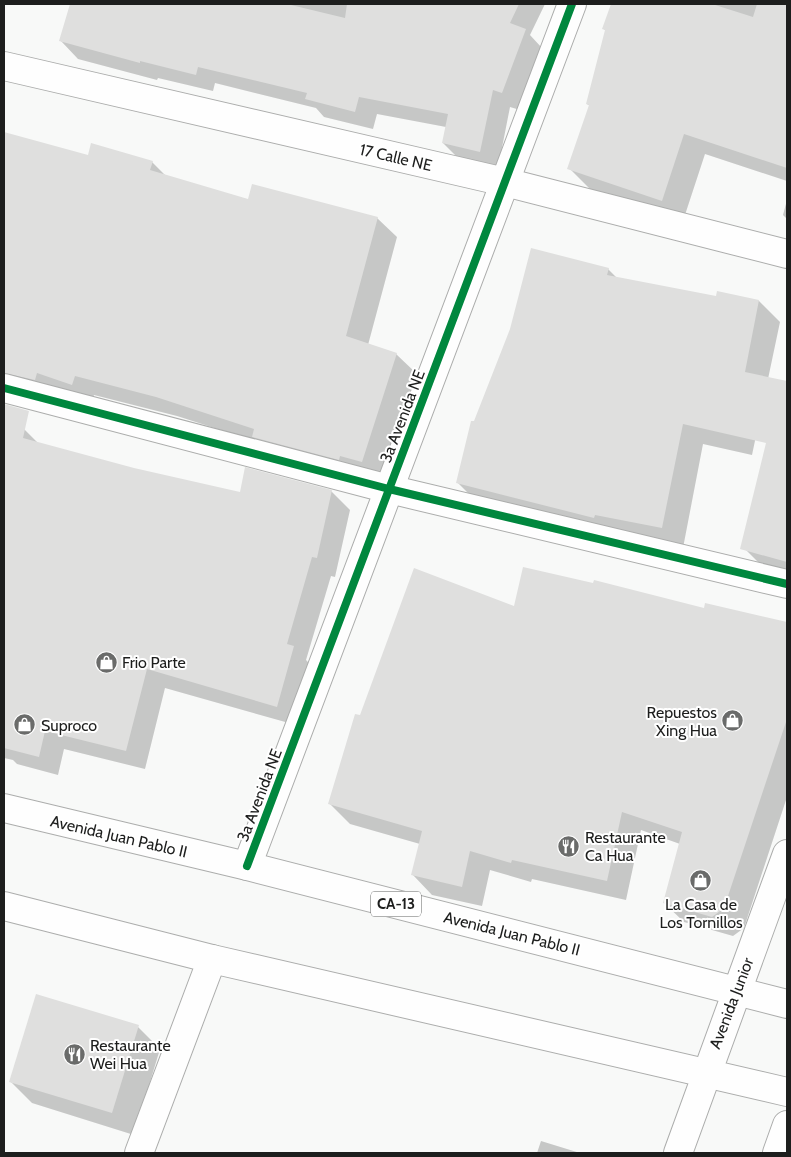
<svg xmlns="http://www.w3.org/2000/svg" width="791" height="1157" viewBox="0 0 791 1157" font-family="Cabin,sans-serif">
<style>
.shadow{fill:#0003}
.building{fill:#dfdfde}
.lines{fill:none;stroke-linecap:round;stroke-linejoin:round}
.minor-casing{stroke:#acadac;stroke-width:30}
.secondary-casing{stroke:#acadac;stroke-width:30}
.trunk-casing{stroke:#acadac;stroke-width:30}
.minor{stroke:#fefefe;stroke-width:28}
.secondary{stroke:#fefefe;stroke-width:28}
.trunk{stroke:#fefefe;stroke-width:28}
.cycleway-casing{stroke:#fff;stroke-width:11}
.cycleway{stroke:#00873e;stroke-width:8}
.labels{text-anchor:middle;stroke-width:4;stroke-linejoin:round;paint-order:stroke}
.shield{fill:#fff;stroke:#616261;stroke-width:1}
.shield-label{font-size:15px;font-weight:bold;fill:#1d1e1d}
.street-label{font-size:16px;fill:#1d1e1d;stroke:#fff}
.poi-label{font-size:16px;fill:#1d1e1d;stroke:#fff;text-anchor:start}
</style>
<rect width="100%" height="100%" fill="#f8f9f8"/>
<!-- shadow -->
<g class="shadow">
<polygon points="71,4 545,4 530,35 542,48 520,110 510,107 498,168 461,161 443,143 446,127 377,114 373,129 324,117 316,108 215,83 213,91 158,78 157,80 78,59 61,41"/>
<polygon points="612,4 787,4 787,181 705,154 683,221 590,189 569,168 590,106 587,104 606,31 604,29"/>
<polygon points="4,133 89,157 152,162 166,176 249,200 377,218 397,237 368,345 396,354 416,373 381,481 177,416 94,395 91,403 7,376 4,373 4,304 8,293 4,291"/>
<polygon points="787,200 787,219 783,215"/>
<polygon points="608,269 618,279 717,298 718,293 759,301 780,322 752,455 703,444 683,548 478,503 457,482 474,423"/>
<polygon points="787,423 787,576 766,570 746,550"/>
<polygon points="4,425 24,429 38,443 134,470 240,494 331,491 350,510 335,577 331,576 306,660 312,666 296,725 165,688 145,769 64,749 58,775 17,764 13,760 4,758"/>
<polygon points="706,604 787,624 787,797 744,928 733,936 684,922 664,903 680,844 641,830 626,900 532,879 531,882 490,870 482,906 432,895 413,875 420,844 350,824 330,804 360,717 515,608 705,609"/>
<polygon points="138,1027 160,1049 134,1135 32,1103 10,1081"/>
<polygon points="541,1141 580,1153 537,1153"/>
</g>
<!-- building -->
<g class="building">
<polygon points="70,4 287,4 345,18 347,4 519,4 510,23 526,29 502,93 493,90 480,152 442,143 448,114 359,97 355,112 305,99 307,93 198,67 196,75 140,61 140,63 59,41"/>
<polygon points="611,4 712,4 753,17 757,4 787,4 787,168 684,134 662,201 567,169 589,105 586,104 605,30 602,29"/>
<polygon points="4,132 88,155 91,143 153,161 150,170 248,199 252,184 378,217 346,336 397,353 362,462 340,456 339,460 252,437 254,429 156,397 75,376 72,385 37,373 35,380 4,373"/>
<polygon points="531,248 609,268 607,275 716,296 717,291 759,300 745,372 787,381 787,562 740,549 766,443 683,424 662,528 595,515 594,518 456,483 471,421 474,421 510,329"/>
<polygon points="4,404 29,411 23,438 134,468 240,492 245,467 332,490 317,558 312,557 287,644 294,646 277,707 147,669 126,751 45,731 39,757 4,748"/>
<polygon points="523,567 593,583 594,580 704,608 705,603 787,622 787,719 724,908 712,917 663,903 682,832 622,812 607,881 512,860 511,863 470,851 462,887 411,875 422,831 328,804 355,714 360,715 414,568 514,606"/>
<polygon points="36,994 139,1025 112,1113 9,1082"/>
</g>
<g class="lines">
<defs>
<g id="minor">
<polyline points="4,66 505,182 787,254"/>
<polyline points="4,388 389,489 787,584"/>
<polyline points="247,866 572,4"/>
<polyline points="139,1153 212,959"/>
</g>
<g id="secondary">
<polyline points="678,1153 787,854"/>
<polyline points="777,1153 787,1125"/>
</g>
<g id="trunk">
<polyline points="4,808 247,866 787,1004"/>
<polyline points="4,906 212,959 787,1092"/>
</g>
</defs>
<!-- minor casing -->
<use href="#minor" class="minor-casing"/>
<!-- secondary casing -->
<use href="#secondary" class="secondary-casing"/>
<!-- trunk casing -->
<use href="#trunk" class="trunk-casing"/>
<!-- minor -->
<use href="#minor" class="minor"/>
<!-- secondary -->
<use href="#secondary" class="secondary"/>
<!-- trunk -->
<use href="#trunk" class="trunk"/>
<defs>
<g id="cycleway">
<polyline points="4,388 389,489 787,584"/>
<polyline points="247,866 572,4"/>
</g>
</defs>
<!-- cycleway casing -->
<use href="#cycleway" class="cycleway-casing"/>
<!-- cycleway -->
<use href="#cycleway" class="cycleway"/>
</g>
<!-- icons -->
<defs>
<symbol id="shop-disc" viewBox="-11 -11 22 22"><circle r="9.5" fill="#6a6b6a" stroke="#fff"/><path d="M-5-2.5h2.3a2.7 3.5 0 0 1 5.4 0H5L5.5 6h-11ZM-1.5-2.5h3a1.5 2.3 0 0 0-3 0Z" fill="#fff"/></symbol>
<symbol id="restaurant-disc" viewBox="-11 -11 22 22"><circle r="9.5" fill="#6a6b6a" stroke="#fff"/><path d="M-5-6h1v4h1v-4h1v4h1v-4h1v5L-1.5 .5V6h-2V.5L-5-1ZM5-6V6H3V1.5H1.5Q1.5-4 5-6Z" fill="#fff"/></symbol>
</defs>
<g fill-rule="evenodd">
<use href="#shop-disc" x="94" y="650" width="25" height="25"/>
<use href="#shop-disc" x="720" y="708" width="25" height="25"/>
<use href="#shop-disc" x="12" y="712" width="25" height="25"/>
<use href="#restaurant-disc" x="556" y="834" width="25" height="25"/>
<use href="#shop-disc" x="688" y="868" width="25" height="25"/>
<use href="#restaurant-disc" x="62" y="1042" width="25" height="25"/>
</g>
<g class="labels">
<!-- shield labels -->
<rect class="shield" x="371" y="891.5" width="50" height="25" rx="4"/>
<g class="shield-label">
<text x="396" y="909">CA-13</text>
</g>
<!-- street labels -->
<g class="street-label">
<text transform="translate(396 157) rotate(13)" y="6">17 Calle NE</text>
<text transform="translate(402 416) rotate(-69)" y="6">3a Avenida NE</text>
<text transform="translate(259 795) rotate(-69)" y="6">3a Avenida NE</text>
<text transform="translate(119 836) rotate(13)" y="6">Avenida Juan Pablo II</text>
<text transform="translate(512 933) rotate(14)" y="6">Avenida Juan Pablo II</text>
<text transform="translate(731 1003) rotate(-69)" y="6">Avenida Junior</text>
</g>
<!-- poi labels -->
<g class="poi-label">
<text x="122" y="668">Frio Parte</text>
<text x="717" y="718" text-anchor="end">Repuestos<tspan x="717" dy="18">Xing Hua</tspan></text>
<text x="41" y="731">Suproco</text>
<text x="585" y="843">Restaurante<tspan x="585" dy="18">Ca Hua</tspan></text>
<text x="701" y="910" text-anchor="middle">La Casa de<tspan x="701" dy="18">Los Tornillos</tspan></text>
<text x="90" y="1051">Restaurante<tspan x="90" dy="18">Wei Hua</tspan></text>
</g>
</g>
<!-- border -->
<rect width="791" height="1157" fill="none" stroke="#1d1e1d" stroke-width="10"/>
</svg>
